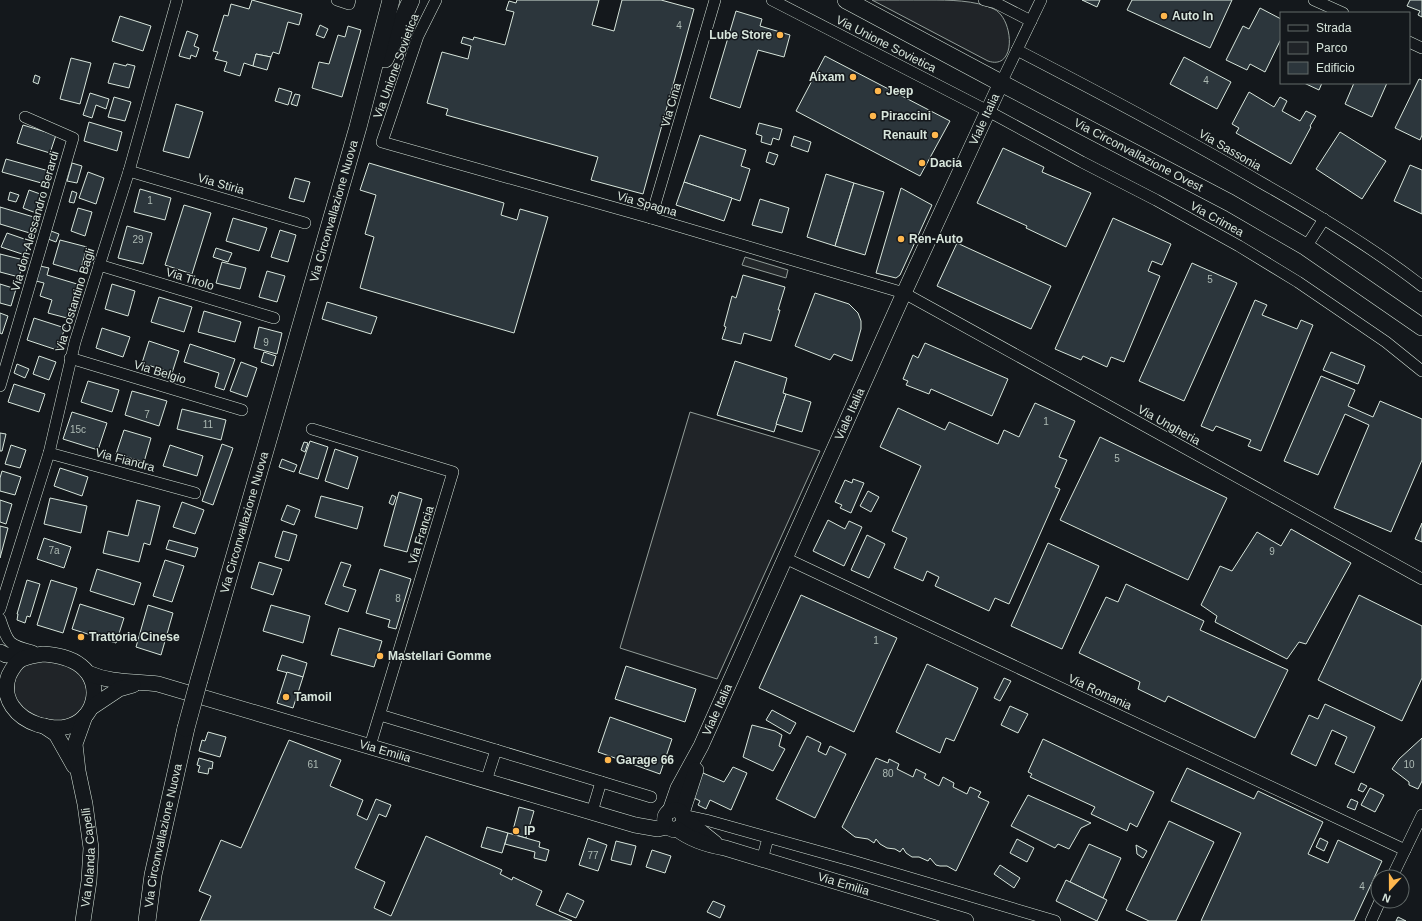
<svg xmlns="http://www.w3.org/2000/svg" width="1422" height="921" viewBox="0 0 1422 921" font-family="Helvetica,sans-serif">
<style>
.green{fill:#202428;stroke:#939e99}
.parking{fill:#24282b;stroke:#939e99}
.building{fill:#2c363c;stroke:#d8e6dc}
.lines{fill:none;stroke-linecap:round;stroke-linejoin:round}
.street-casing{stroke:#d8e6dc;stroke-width:12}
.secondary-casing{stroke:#d8e6dc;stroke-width:16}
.primary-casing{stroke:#d8e6dc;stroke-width:18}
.street{stroke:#14181c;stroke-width:11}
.secondary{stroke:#14181c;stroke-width:15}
.primary{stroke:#14181c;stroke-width:17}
.primary-bridge-casing{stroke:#d8e6dc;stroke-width:18;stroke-linecap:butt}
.primary-bridge{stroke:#14181c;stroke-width:17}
.poi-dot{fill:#ffb74d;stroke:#14181c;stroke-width:1.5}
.labels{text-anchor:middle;stroke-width:3;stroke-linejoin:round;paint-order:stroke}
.number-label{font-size:10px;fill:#adbab4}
.poi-label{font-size:12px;font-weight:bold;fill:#d8e6dc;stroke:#14181c;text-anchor:start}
.street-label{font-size:12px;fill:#d8e6dc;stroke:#14181c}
</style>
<rect width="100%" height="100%" fill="#14181c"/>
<!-- green -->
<g class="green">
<path d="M872,0C890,0 909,0 928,0C949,0 975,0 994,9C1014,19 1017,71 988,61Z"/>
<polygon points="690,412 820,451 717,679 620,648"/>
<path d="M43,661C54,662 66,664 75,670C95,685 88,715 65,720C53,722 36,719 26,712C24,710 22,707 20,705C19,703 15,700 14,698C13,696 14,691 14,689C14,669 25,663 43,661Z"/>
</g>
<!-- parking -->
<polygon class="parking" points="745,257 788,270 786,278 742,265"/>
<!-- building -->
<g class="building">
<polygon points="252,0 302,14 299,25 288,22 279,54 273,52 271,57 256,54 253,66 244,63 240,76 224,71 227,62 215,59 218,52 213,51 224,15 228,16 231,4 249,9"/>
<polygon points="517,0 599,0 592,25 614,31 622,0 661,0 694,9 643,194 591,180 598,157 446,115 448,109 427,103 442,52 468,59 471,46 461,43 463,37 473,40 474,37 505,45 514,12 506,10 509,1 516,3"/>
<polygon points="1082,0 1100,0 1097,7"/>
<polygon points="1132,0 1232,0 1210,48 1127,10"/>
<polygon points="1410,0 1422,0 1422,17 1418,15 1420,11 1407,6"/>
<polygon points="1260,8 1281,19 1281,39 1265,72 1250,64 1247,70 1226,60 1243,26 1249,29"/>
<polygon points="736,11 762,19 760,26 790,35 784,57 758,50 740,108 710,98"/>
<polygon points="120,16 151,26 143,51 112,41"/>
<polygon points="320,25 328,29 324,38 316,35"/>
<polygon points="348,26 361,30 342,97 312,88 319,62 329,64 338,35 345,37"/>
<polygon points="187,31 198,35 194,46 199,48 196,57 191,55 190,59 179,56"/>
<polygon points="256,54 271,57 267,70 253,66"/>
<polygon points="825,56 950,121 920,176 796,111"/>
<polygon points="1184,57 1231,82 1217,109 1170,84"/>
<polygon points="71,58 91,63 80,104 60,99"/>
<polygon points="114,63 126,66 127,64 135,66 129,88 108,83"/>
<polygon points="35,75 40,77 38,84 33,82"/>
<polygon points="1419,79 1422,80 1422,135 1420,140 1395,128"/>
<polygon points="1304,83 1322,83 1319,90"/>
<polygon points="1354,83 1387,83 1372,117 1345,104"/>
<polygon points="279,88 292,92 288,105 275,101"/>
<polygon points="1249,92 1274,107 1280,97 1287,101 1282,111 1300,121 1306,111 1316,116 1310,126 1311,127 1291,164 1236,133 1239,128 1232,124"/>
<polygon points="90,93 109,99 106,109 96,105 92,118 83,115"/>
<polygon points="295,94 300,95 297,106 291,104"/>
<polygon points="114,97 131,102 125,121 108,117"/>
<polygon points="176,104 203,112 189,158 163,151"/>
<polygon points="89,122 122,132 117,151 84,141"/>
<polygon points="759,123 782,129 779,140 773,138 771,145 761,142 762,136 756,134"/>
<polygon points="23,125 56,135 50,153 17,143"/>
<polygon points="1340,132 1386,161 1362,199 1316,169"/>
<polygon points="700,135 746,150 741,166 750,169 740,201 684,182"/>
<polygon points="794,136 811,142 808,152 791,146"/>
<polygon points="1003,148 1044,167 1042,172 1091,193 1066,247 1026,228 1027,226 977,203"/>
<polygon points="769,152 778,155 774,165 766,162"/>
<polygon points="6,159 49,171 45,184 2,172"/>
<polygon points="72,163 82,166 77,183 67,181"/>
<polygon points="369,163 504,203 501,215 517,220 520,209 548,217 514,333 360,288 374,237 365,234 376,195 360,190"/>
<polygon points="1410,165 1422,170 1422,214 1394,201"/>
<polygon points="88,172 104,178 96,204 79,198"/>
<polygon points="826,174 854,183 835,246 807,237"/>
<polygon points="295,178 310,182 304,202 289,198"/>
<polygon points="684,182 732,198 724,221 676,205"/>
<polygon points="854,183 884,192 865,255 835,246"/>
<polygon points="901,188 932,205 900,275 896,278 876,273"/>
<polygon points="140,189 171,198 165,220 134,212"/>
<polygon points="29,190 43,195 36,213 23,208"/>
<polygon points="72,191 77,193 74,203 69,202"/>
<polygon points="10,192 19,195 16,202 8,200"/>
<polygon points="760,199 789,208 782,233 752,225"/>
<polygon points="184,205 211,213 192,274 165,265"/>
<polygon points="0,207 37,218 33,234 0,224"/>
<polygon points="78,208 92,212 85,236 71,231"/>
<polygon points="233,218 267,228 259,251 226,241"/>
<polygon points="1113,218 1171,244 1162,265 1152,261 1148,271 1160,276 1124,362 1111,357 1107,367 1083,356 1081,360 1055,349"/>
<polygon points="127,226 152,233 143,264 118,258"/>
<polygon points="280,230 296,235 288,262 271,257"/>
<polygon points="51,231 59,234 56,242 48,239"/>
<polygon points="7,233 30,241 25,255 1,247"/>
<polygon points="60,240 87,247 80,272 53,264"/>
<polygon points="957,243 1051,286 1031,329 937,286"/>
<polygon points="216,248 232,253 228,262 213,257"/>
<polygon points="0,254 24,260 19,277 0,272"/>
<polygon points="222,262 246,268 240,289 216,283"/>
<polygon points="1192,263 1237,283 1184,401 1139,381"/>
<polygon points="40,266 49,268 47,275 77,284 67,318 48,313 52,300 40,296 44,283 36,281"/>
<polygon points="267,271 285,276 277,302 259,297"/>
<polygon points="743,275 785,287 778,310 780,310 771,341 744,333 741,344 722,339 726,327 724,326 732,296 736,298"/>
<polygon points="0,284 16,289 11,306 0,303"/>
<polygon points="112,284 135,291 128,316 105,309"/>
<polygon points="815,293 849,304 858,313 861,321 861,329 852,361 834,354 830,360 795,346"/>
<polygon points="159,297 192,307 184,332 151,322"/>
<polygon points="1255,300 1267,305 1262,315 1297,329 1301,320 1313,325 1261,451 1248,446 1251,440 1216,426 1213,431 1201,426"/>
<polygon points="327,302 377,317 371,334 322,319"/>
<polygon points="204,311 241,322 235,342 198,332"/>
<polygon points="0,313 8,316 2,334 0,333"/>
<polygon points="34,318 65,328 57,350 27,340"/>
<polygon points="259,327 282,333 277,354 254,348"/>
<polygon points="102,328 130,337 123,357 96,348"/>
<polygon points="149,341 179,351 172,373 142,363"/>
<polygon points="925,343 1008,379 992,416 931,389 929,394 906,385 908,381 903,379 913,355 918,358"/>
<polygon points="190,344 235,359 224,390 215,387 219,373 184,362"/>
<polygon points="264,352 276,356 273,366 261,362"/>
<polygon points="1331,352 1365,366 1358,384 1323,370"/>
<polygon points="39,356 56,362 49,380 33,374"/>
<polygon points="735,361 787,378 783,393 786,394 774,432 717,415"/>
<polygon points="241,362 257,368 247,397 230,391"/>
<polygon points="17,364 29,369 25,378 14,373"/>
<polygon points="1321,376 1355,390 1348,406 1373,417 1380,401 1422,419 1422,460 1391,532 1334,508 1369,425 1345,414 1318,475 1284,461"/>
<polygon points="88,381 119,390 112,412 81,402"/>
<polygon points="14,384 45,394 39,412 8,402"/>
<polygon points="132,391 167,401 159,426 125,415"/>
<polygon points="786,394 811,402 802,432 776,424"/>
<polygon points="1035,403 1075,421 1059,457 1067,460 1055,487 1060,489 1009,604 995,598 989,611 935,586 939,577 927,571 923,581 894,568 907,538 892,531 921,466 880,447 898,408 945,430 949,422 998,444 1004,430 1019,437"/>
<polygon points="182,409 226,420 221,440 177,429"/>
<polygon points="72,412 107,423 98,450 63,439"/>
<polygon points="124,430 151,438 144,462 116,454"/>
<polygon points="0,433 6,434 2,451 0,451"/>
<polygon points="1100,437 1227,498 1188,580 1060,520"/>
<polygon points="310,441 328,447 318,479 299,473"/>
<polygon points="304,442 308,443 305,452 301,450"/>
<polygon points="222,444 233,448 213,505 202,501"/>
<polygon points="11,445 26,450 20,468 5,464"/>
<polygon points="170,445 203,456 197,476 163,466"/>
<polygon points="335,449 358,457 348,489 325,481"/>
<polygon points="282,459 297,465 294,472 279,467"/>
<polygon points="60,468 88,477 82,496 54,486"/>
<polygon points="2,471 21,477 15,495 0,491 0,478"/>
<polygon points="853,479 864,483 851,513 840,508 842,505 835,502 845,480 852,483"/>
<polygon points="868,491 879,497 871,512 860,506"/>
<polygon points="399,492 422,499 407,552 384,546"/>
<polygon points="392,495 396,497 393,505 389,503"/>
<polygon points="321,496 363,507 357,529 315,517"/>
<polygon points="50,498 87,506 81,533 44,524"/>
<polygon points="0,500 12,504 6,524 0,522"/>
<polygon points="137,500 160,506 150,545 144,543 139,562 103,553 108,531 128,536"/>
<polygon points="182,502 204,510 195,534 173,527"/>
<polygon points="287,505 300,510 294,525 281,520"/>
<polygon points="828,520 845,529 849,521 862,527 844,566 813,551"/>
<polygon points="1422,523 1422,542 1415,539"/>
<polygon points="0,526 8,528 0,558"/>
<polygon points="1291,529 1351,563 1306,644 1299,642 1287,659 1215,622 1217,616 1201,605 1220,566 1232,571 1257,532 1281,546"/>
<polygon points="283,531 297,535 289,561 275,557"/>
<polygon points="867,535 885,544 869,578 851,570"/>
<polygon points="44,538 71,547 64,568 37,559"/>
<polygon points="169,540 198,548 195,557 166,549"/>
<polygon points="1048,543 1099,566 1062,649 1011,626"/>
<polygon points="165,560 184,566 172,602 153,596"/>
<polygon points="259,562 282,569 273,595 251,588"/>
<polygon points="341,562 351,565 343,586 356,590 348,612 325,604"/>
<polygon points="97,569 141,583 134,605 90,591"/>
<polygon points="380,569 411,579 396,629 388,627 390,620 366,613"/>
<polygon points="27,580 40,584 30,617 27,616 25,623 17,620 18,614 17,614"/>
<polygon points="51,580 77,588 63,633 37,625"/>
<polygon points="1126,584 1204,621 1200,630 1288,670 1255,738 1168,696 1165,702 1138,689 1140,682 1079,653 1106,597 1118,602"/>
<polygon points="801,595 897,638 854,732 759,688"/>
<polygon points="1359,595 1422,626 1422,678 1402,721 1318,680"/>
<polygon points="80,604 124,618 116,643 72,629"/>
<polygon points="148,605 173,613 161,655 136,647"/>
<polygon points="271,605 310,616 303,643 263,631"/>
<polygon points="339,628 382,641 374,667 331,655"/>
<polygon points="282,655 307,663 303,677 277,670"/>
<polygon points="927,664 978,688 954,741 946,738 940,753 896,732"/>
<polygon points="626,666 696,689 685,722 615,699"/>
<polygon points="287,672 303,677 293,708 277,703"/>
<polygon points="1004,678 1011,681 1000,701 994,698"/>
<polygon points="1325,704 1375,727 1354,773 1335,764 1347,737 1332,730 1316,766 1291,754 1309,715 1318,719"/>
<polygon points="1010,706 1028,714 1018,733 1001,725"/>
<polygon points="772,710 796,723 790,734 766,720"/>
<polygon points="610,717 672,739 660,774 598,752"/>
<polygon points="752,725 775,731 782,735 779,746 785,749 773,771 743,757"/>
<polygon points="208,732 226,737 220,757 199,751 202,740 205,741"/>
<polygon points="807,736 821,743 818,751 826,755 830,746 846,754 815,818 776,799"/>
<polygon points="1422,738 1422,781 1418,789 1409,785 1409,782 1392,769 1399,759"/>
<polygon points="1043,739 1154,792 1137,827 1130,823 1127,831 1091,814 1095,807 1030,777 1032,774 1028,772"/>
<polygon points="289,740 341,760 330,786 363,800 357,815 367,820 376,799 391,805 386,817 379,814 355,868 385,882 374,908 391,916 426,836 502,870 500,874 512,880 513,877 542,891 536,905 572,921 200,921 211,896 199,891 221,840 241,848"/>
<polygon points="199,758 213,762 212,769 209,768 208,774 198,772 200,766 197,765"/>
<polygon points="876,758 888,763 889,759 899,764 897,769 913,777 916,769 926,774 924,778 939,786 943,777 954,783 953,787 967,794 970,787 981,792 978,797 989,802 956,871 947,866 940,866 936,865 930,858 928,861 919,857 912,857 906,853 903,848 900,852 895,849 887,848 880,844 876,839 874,843 868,839 855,837 842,827"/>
<polygon points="733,767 747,773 731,810 710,800 706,809 698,805 700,801 692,797 703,773 724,782"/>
<polygon points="1187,768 1254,799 1258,791 1323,822 1308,854 1328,863 1338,840 1382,861 1354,921 1201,921 1241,833 1171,801"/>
<polygon points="1361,783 1367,786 1363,792 1358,790"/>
<polygon points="1370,788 1384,795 1375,812 1361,805"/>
<polygon points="1028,795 1091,823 1081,828 1069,849 1058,844 1055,848 1011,826"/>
<polygon points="1351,799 1358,802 1355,810 1347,807"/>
<polygon points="519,807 534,811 526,838 512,834"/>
<polygon points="1169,821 1214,842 1176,921 1149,921 1126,910"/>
<polygon points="487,827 508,833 502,853 481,847"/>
<polygon points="508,833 540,842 539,847 549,850 546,861 534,858 535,852 505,844"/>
<polygon points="588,838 607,845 598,871 579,865"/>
<polygon points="1320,838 1328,842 1324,851 1316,847"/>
<polygon points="1017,839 1034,848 1027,862 1010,853"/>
<polygon points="616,841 636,846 631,865 611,860"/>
<polygon points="1089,844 1121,858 1103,898 1070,882"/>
<polygon points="1136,845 1147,851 1143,858 1137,854"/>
<polygon points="652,850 671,856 665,873 646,867"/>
<polygon points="1000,865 1020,878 1014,888 994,874"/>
<polygon points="1066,880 1107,900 1097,921 1056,901"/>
<polygon points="567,893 584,901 576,918 559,911"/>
<polygon points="713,901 725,906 720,918 707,912"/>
<polygon points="1398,917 1406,921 1396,921"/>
</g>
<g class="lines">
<defs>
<g id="street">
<polyline points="337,0 349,4 350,0"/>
<polyline points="436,0 418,36 382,142 651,218 904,293 1422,579"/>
<polyline points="772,0 988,111 1082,162 1156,200 1239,246 1298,282 1386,342 1422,371"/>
<polyline points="984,0 996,3 1031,21"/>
<polyline points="1314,0 1343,13"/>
<polyline points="1409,42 1422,48"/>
<path d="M1017,50C1100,93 1182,136 1262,183C1317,214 1372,247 1422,286"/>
<polyline points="1001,83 1041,0"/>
<polyline points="129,171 305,223"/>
<polyline points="651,218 715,0"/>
<polyline points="1306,247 1324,219"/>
<polyline points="99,265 274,318"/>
<polyline points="70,358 242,410"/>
<polyline points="0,386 73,138 25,117"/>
<polyline points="312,429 453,472 370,746"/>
<polyline points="49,453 195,493"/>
<polyline points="785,558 1405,850"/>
<polyline points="0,609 49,453 75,342 129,171 177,0"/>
<path d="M0,619C8,643 8,645 33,651"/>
<polyline points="380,715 496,750"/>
<polyline points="486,781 496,750 651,797"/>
<polyline points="592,812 601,782"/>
<polyline points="683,815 706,820 853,861 1055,921"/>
<polyline points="762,860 768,838"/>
<polyline points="1392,877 1422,815"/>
<polyline points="1371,921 1380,901"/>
</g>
<g id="secondary">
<polyline points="0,652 6,655 31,655"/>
<path d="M43,654C56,655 70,657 81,666C104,684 95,721 66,727C57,729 47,727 39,725C17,718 0,699 9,675C12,669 16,662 22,659C29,656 36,655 43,654Z"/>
<path id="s1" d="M88,673C111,683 133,681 158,684L635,825L658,829L667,827"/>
<polyline points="92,707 119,689 133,685"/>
<polyline points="44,726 56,734 74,766"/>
<path id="s2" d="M670,811L678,788L701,746L904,293L1001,83"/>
<polyline points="682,813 696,770"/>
<path d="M684,818L682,826L674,830L667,827C661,816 668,807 680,811L684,818L715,843"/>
<path id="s3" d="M677,829C691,840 707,845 725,848L966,921"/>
<path id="s4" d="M83,921L89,881L91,848L85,804L78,771L75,744L85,716"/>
</g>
<g id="primary">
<path id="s5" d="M846,0L1001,83L1230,203L1306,247L1422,327"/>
<polyline points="385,59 411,0"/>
<path id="s6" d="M199,680L358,127L391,0"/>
<path id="s7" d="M147,921L153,875L186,728"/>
</g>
</defs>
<!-- street casing -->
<use href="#street" class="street-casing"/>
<!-- secondary casing -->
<use href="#secondary" class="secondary-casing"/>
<!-- primary casing -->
<use href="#primary" class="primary-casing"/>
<!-- street -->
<use href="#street" class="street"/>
<!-- secondary -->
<use href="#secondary" class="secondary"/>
<!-- primary -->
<use href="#primary" class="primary"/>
<defs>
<polyline id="primary-bridge" points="186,728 199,680"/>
</defs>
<!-- primary-bridge casing -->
<use href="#primary-bridge" class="primary-bridge-casing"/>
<!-- primary-bridge -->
<use href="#primary-bridge" class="primary-bridge"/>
</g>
<!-- markers -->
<g class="poi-dot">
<circle cx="1164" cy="16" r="4"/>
<circle cx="780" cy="35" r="4"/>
<circle cx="853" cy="77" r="4"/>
<circle cx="878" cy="91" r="4"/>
<circle cx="873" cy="116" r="4"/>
<circle cx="935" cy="135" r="4"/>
<circle cx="922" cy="163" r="4"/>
<circle cx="901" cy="239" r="4"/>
<circle cx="81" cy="637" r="4"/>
<circle cx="380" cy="656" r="4"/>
<circle cx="286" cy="697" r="4"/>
<circle cx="608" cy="760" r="4"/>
<circle cx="516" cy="831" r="4"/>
</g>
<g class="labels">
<!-- number labels -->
<g class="number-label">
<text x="679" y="29">4</text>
<text x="1206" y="84">4</text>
<text x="150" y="204">1</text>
<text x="138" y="243">29</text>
<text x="1210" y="283">5</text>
<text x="266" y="346">9</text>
<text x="147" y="418">7</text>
<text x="1046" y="425">1</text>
<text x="208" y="428">11</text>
<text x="78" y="433">15c</text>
<text x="1117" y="462">5</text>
<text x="54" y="554">7a</text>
<text x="1272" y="555">9</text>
<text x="398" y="602">8</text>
<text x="876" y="644">1</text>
<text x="313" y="768">61</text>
<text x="1409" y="768">10</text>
<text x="888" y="777">80</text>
<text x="593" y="859">77</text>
<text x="1362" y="890">4</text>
</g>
<!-- poi labels -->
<g class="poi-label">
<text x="1172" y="20">Auto In</text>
<text x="772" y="39" text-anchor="end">Lube Store</text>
<text x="845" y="81" text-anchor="end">Aixam</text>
<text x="886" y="95">Jeep</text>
<text x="881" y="120">Piraccini</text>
<text x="927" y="139" text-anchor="end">Renault</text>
<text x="930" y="167">Dacia</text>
<text x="909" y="243">Ren-Auto</text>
<text x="89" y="641">Trattoria Cinese</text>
<text x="388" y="660">Mastellari Gomme</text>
<text x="294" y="701">Tamoil</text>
<text x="616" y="764">Garage 66</text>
<text x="524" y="835">IP</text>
</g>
<!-- street labels -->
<g class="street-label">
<text transform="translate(886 44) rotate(27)" y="4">Via Unione Sovietica</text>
<text transform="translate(396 66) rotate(-70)" y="4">Via Unione Sovietica</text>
<text transform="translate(671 105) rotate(-74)" y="4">Via Cina</text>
<text dy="4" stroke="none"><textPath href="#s2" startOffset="760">Viale Italia</textPath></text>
<text transform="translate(1230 150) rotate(30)" y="4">Via Sassonia</text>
<text dy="4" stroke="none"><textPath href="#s5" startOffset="331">Via Circonvallazione Ovest</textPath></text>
<text transform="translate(221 184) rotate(16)" y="4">Via Stiria</text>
<text transform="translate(647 204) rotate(16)" y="4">Via Spagna</text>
<text dy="4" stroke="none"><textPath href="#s6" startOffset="488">Via Circonvallazione Nuova</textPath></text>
<text transform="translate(1217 219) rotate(29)" y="4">Via Crimea</text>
<text transform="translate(35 221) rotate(-74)" y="4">Via don Alessandro Berardi</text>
<text transform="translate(190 279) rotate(17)" y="4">Via Tirolo</text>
<text transform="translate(75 300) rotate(-73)" y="4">Via Costantino Bagli</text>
<text transform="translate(160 372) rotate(17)" y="4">Via Belgio</text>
<text dy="4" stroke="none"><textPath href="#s2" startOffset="436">Viale Italia</textPath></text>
<text transform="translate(1169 425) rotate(29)" y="4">Via Ungheria</text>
<text transform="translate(125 460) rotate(15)" y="4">Via Fiandra</text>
<text dy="4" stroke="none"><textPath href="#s6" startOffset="164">Via Circonvallazione Nuova</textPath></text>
<text transform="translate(421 535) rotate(-73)" y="4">Via Francia</text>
<text transform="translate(1100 692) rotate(25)" y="4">Via Romania</text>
<text dy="4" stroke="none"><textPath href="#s2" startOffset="112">Viale Italia</textPath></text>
<text dy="4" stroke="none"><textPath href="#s1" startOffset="308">Via Emilia</textPath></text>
<text dy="4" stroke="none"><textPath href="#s7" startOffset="87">Via Circonvallazione Nuova</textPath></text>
<text dy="4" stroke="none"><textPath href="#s4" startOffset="64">Via Iolanda Capelli</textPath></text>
<text dy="4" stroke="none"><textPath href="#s3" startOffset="176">Via Emilia</textPath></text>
</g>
</g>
<!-- legend -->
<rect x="1280" y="12" width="130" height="72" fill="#14181c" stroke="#626a69"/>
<rect x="1288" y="25" width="20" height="6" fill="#14181c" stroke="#626a69"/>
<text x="1316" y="32" font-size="12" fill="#d8e6dc">Strada</text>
<rect x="1288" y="42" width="20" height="12" fill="#202428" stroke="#626a69"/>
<text x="1316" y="52" font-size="12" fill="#d8e6dc">Parco</text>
<rect x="1288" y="62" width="20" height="12" fill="#2c363c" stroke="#626a69"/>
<text x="1316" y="72" font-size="12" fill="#d8e6dc">Edificio</text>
<!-- north arrow -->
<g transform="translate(1390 889) rotate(201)"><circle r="19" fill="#14181c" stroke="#626a69"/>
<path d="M0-3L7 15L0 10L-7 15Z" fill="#ffb74d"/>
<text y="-6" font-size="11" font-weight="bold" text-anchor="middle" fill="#d8e6dc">N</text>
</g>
</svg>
